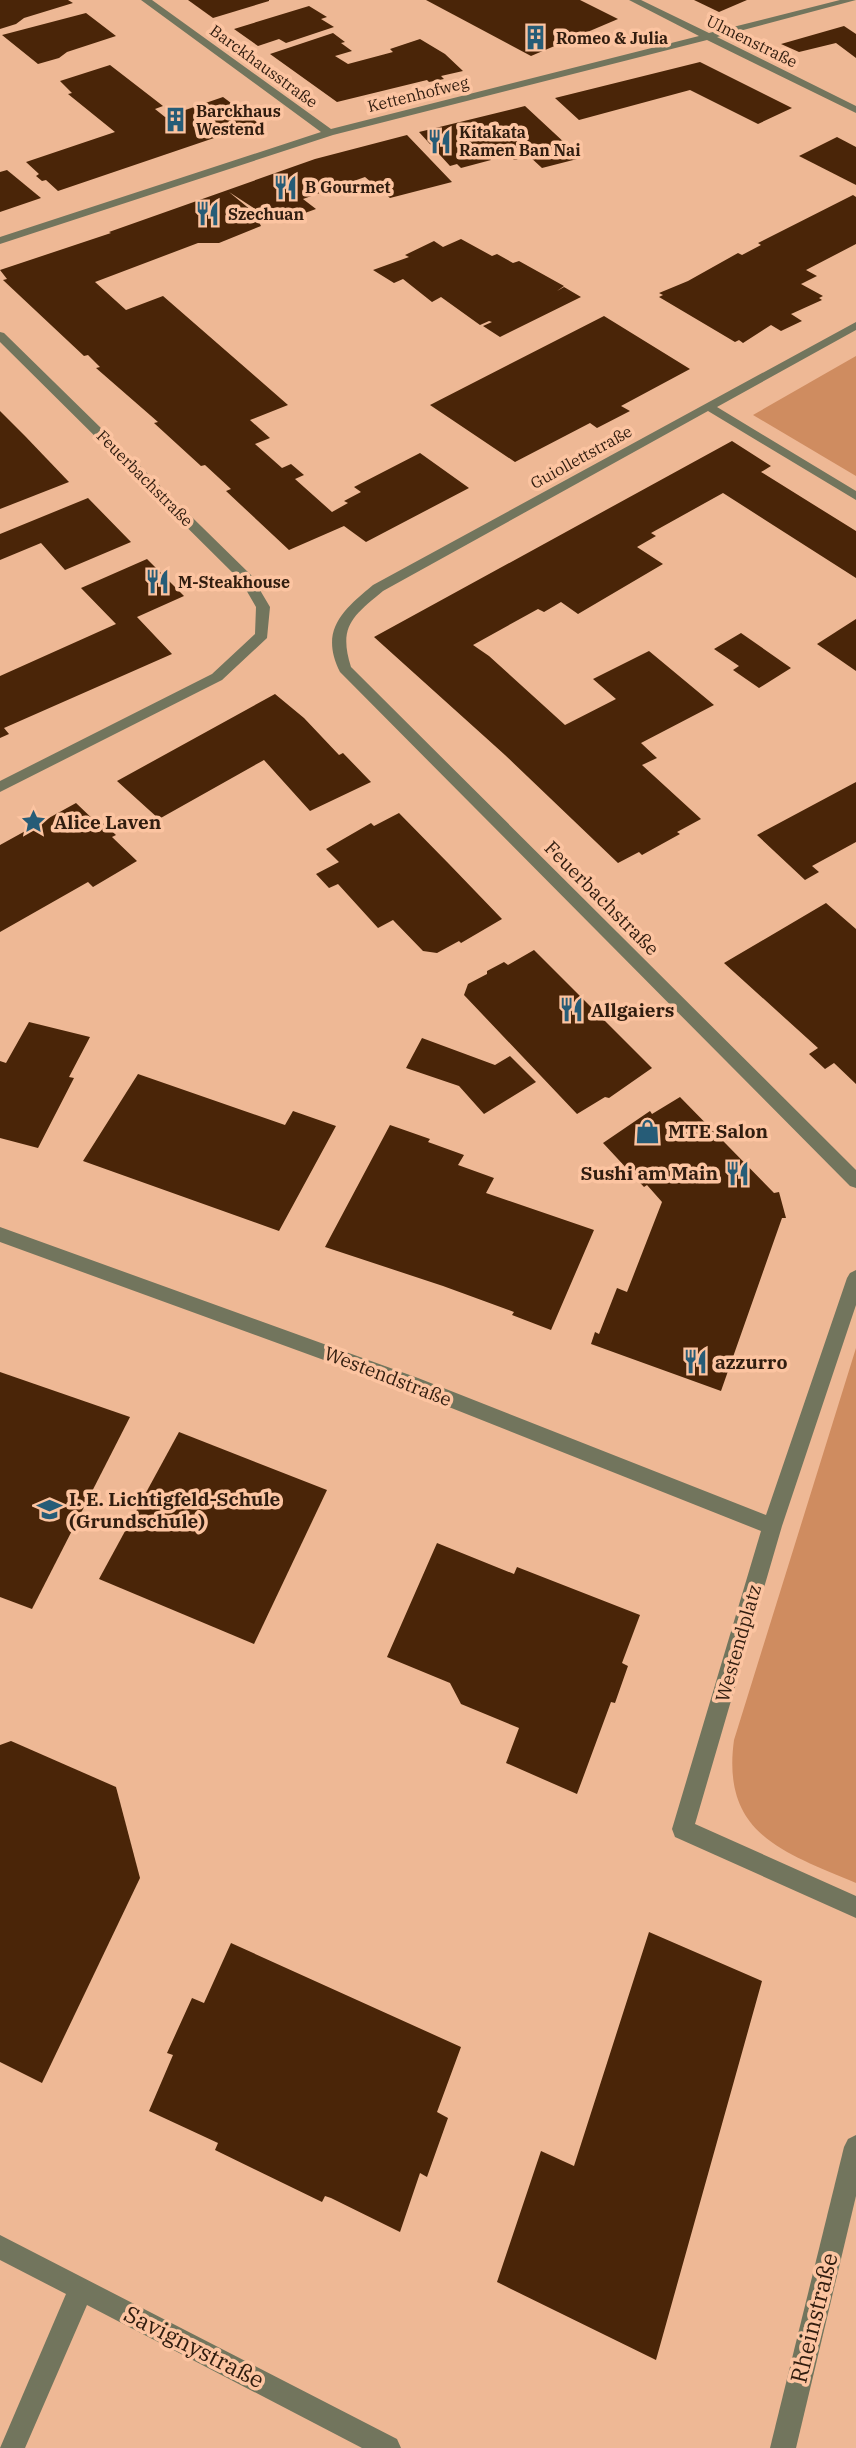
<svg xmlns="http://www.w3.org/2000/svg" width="856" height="2448" viewBox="0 0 856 2448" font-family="'IBM Plex Serif',serif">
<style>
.green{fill:#cf8c60}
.building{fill:#4a2508}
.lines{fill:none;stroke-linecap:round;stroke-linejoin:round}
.minor{fill:#72755d;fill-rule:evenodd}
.labels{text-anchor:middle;stroke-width:7;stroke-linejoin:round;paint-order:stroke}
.far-poi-label{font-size:16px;font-weight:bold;fill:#311d0f;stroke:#fcc4a1;text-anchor:start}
.far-street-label{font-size:16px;fill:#311d0f;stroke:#fcc4a1}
.poi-label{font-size:19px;font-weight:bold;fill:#311d0f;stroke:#fcc4a1;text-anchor:start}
.street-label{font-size:19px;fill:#311d0f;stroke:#fcc4a1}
.near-street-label{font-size:23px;fill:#311d0f;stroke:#fcc4a1}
</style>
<rect width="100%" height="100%" fill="#eeb895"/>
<!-- green -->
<g class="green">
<polygon points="856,356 856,476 753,415"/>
<path d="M856,1348V1883C784,1852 721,1835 734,1740Z"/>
</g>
<!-- building -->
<g class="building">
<polygon points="0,0 68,0 73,3 24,18 16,24 0,29"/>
<polygon points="188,0 269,0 269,1 213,18"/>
<polygon points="426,0 580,0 618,19 531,56"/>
<polygon points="694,0 747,0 719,12"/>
<polygon points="309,6 327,17 321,19 334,27 286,43 279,39 258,46 234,29"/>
<polygon points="86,13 116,36 67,52 59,58 38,64 2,35"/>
<polygon points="844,26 856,34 856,58 836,43 799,52 781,44"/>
<polygon points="333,33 345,42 341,43 352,51 335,56 348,64 393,52 390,49 420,39 445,54 463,71 441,76 444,79 429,82 427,80 337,102 270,54"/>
<polygon points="700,62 792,108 758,124 690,90 579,120 555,98"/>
<polygon points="110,65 163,106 155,109 165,117 223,97 258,123 58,191 46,180 42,181 36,176 39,174 26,162 115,132 68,94 72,93 60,81"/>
<polygon points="525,106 581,158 542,168 529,156 514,160 506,152 488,156 491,160 461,168 457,164 450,166 419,132"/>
<polygon points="407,135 452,182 390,198 365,177 303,199 316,209 277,223 229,192 263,220 259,222 261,226 219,243 198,243 95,282 126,310 163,296 288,405 250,420 270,438 255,444 282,468 291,464 304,475 295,479 332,512 348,503 344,501 361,492 354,487 420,453 469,488 366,542 344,526 289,550 226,491 231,489 205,465 201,466 154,423 158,422 96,368 100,367 88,355 84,356 3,280 7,279 0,270 111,233 109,232 315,159"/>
<polygon points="837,137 856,147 856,185 799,156"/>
<polygon points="7,170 41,198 0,212 0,172"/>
<polygon points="853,195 856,197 856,244 806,270 817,276 801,284 823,296 819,298 822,300 791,314 802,321 781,331 771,325 743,343 739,340 735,342 659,297 663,295 659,293 688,281 738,253 742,255 761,245 758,243"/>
<polygon points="461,239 492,256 497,254 513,263 519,261 564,286 557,291 564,287 581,297 500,337 483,326 492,322 489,321 480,325 441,297 432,302 403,279 394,283 373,270 409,257 405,255 434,241 443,247"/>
<polygon points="604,316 690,369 621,406 630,411 597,428 590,423 515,462 430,405"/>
<polygon points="0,411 25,436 69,482 0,509"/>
<polygon points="732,441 771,466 761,472 856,531 856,578 723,493 651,533 656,536 637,547 663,564 578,614 561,602 544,612 538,609 473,645 489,656 565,725 616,699 593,679 649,651 714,705 641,743 657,758 642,765 701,819 677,832 680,834 642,855 639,852 618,863 505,755 374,637"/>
<polygon points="88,498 131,542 65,570 41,543 0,560 0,534"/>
<polygon points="147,559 184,596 137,617 172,654 4,728 9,734 0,738 0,676 116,624 81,588"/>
<polygon points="856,619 856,671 817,644"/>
<polygon points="741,633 791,668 759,688 733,670 739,666 714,649"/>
<polygon points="275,694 304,718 339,755 343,753 371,782 310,811 264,760 159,819 117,781"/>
<polygon points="856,782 856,842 812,866 819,872 805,880 757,835"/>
<polygon points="76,803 98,824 102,822 116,835 112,837 137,861 93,887 88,882 0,932 0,845"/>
<polygon points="399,813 449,864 502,919 461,943 459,941 437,953 423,951 393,920 378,928 338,884 329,888 316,874 339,862 326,849 371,823 374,826"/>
<polygon points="826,903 856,929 856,1084 834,1063 825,1069 809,1054 818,1048 724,963"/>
<polygon points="534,950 652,1068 609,1098 605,1097 577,1114 464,995 468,984 487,974 487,971 504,962 508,965"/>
<polygon points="29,1022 90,1037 69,1077 74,1078 38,1148 0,1138 0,1061 6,1063"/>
<polygon points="422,1038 495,1065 510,1056 536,1082 484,1114 459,1086 406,1068"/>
<polygon points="138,1074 285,1125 293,1111 336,1126 279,1231 83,1161"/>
<polygon points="680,1097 774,1193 779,1192 786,1218 782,1218 721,1391 591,1344 595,1332 599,1334 617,1288 627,1292 662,1202 647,1185 644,1187 603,1143 650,1111 652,1114"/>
<polygon points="390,1125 430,1139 428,1142 464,1155 458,1165 494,1178 486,1193 594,1230 551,1330 512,1315 514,1312 443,1286 325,1247"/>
<polygon points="0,1372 130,1417 32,1609 0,1597"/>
<polygon points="179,1432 327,1490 254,1644 99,1579"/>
<polygon points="437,1543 514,1574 517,1567 640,1615 622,1663 628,1666 615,1703 611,1702 577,1794 506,1763 519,1728 461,1704 450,1683 387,1657"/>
<polygon points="11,1741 116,1787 140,1878 42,2083 0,2062 0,1745"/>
<polygon points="649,1932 762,1981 656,2360 497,2282 541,2151 574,2166"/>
<polygon points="231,1943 461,2047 437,2112 448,2118 427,2177 420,2173 400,2232 331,2198 325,2196 322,2202 215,2150 218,2143 149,2111 173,2055 167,2053 192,1998 204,2003"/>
</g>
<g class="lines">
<!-- minor -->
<g class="minor">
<polygon points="141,0 152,0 331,129 699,36 629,0 641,0 709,33 840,0 856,0 717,37 856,106 856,113 707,40 333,135 0,244 0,237 321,132"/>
<path d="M856,322V330L717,407L856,491V500L708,411L383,591C353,616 338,626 351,667L856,1170V1188L850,1186L340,672C319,630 343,610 373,585Z"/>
<polygon points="0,332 4,333 251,575 270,607 267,638 222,680 0,792 0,781 212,674 255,634 256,607 241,581 0,342"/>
<polygon points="0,1227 418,1378 766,1515 847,1278 850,1273 856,1270 856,1305 782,1526 695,1824 856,1896 856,1918 675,1837 672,1829 761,1531 406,1390 0,1242"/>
<polygon points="856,2135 856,2196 796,2448 770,2448 844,2147 848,2139"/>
<polygon points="0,2235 397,2439 401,2448 362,2448 87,2305 25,2448 0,2448 66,2294 0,2260"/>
</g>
</g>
<!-- icons -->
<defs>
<symbol id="building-bare" viewBox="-9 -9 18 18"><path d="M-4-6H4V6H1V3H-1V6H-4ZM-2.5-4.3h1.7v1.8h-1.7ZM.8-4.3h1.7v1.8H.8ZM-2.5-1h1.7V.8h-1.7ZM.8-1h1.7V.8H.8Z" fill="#265c77" stroke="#fcc4a1" stroke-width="2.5" paint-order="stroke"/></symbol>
<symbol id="restaurant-bare" viewBox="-9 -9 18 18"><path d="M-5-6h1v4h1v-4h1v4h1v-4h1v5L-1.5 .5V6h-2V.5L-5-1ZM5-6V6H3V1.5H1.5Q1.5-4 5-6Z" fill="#265c77" stroke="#fcc4a1" stroke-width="2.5" paint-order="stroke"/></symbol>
<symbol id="sight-bare" viewBox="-9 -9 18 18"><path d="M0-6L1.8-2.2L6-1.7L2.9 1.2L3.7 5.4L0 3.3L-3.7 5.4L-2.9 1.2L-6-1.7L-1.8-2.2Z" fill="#265c77" stroke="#fcc4a1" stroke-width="2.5" paint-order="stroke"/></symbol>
<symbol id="shop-bare" viewBox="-9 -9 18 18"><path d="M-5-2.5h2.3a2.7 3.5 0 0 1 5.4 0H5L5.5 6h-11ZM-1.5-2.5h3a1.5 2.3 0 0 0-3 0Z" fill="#265c77" stroke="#fcc4a1" stroke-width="2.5" paint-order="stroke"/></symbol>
<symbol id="school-bare" viewBox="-9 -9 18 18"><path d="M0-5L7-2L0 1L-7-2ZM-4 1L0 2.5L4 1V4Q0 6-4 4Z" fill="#265c77" stroke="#fcc4a1" stroke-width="2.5" paint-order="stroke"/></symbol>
</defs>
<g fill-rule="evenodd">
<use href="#building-bare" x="518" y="20" width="35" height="35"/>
<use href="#building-bare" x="158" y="102" width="35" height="35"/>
<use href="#restaurant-bare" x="422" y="124" width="35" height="35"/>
<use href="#restaurant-bare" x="268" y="170" width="35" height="35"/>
<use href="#restaurant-bare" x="190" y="196" width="35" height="35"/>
<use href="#restaurant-bare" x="140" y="564" width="35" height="35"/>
<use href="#sight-bare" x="16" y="804" width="35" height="35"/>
<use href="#restaurant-bare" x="554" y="992" width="35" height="35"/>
<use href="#shop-bare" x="630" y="1114" width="35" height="35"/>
<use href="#restaurant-bare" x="720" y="1156" width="35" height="35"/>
<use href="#restaurant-bare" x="678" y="1344" width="35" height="35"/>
<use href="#school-bare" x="32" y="1492" width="35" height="35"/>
</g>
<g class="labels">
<!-- far-poi labels -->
<g class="far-poi-label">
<text x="556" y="44">Romeo &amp; Julia</text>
<text x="196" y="117">Barckhaus<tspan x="196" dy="18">Westend</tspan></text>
<text x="459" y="138">Kitakata<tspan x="459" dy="18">Ramen Ban Nai</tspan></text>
<text x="305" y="193">B Gourmet</text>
<text x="228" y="220">Szechuan</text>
<text x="178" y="588">M-Steakhouse</text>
</g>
<!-- far-street labels -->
<g class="far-street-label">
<text transform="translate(752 41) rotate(26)" y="6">Ulmenstraße</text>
<text transform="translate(264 66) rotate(36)" y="6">Barckhausstraße</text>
<text transform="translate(418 94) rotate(-14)" y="6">Kettenhofweg</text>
<text transform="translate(581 457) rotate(-29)" y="6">Guiollettstraße</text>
<text transform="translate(145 478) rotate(45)" y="6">Feuerbachstraße</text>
</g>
<!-- poi labels -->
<g class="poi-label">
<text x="54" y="829">Alice Laven</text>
<text x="591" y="1017">Allgaiers</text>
<text x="668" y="1138">MTE Salon</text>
<text x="718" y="1180" text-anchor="end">Sushi am Main</text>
<text x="715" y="1369">azzurro</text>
<text x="69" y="1506">I. E. Lichtigfeld-Schule<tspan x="69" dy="22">(Grundschule)</tspan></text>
</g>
<!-- street labels -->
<g class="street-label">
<text transform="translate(602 898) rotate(45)" y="7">Feuerbachstraße</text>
<text transform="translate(388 1376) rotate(21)" y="7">Westendstraße</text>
<text transform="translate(738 1643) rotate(-74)" y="7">Westendplatz</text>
</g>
<!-- near-street labels -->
<g class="near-street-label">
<text transform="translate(814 2318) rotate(-76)" y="8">Rheinstraße</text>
<text transform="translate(194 2347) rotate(27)" y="8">Savignystraße</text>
</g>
</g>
</svg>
